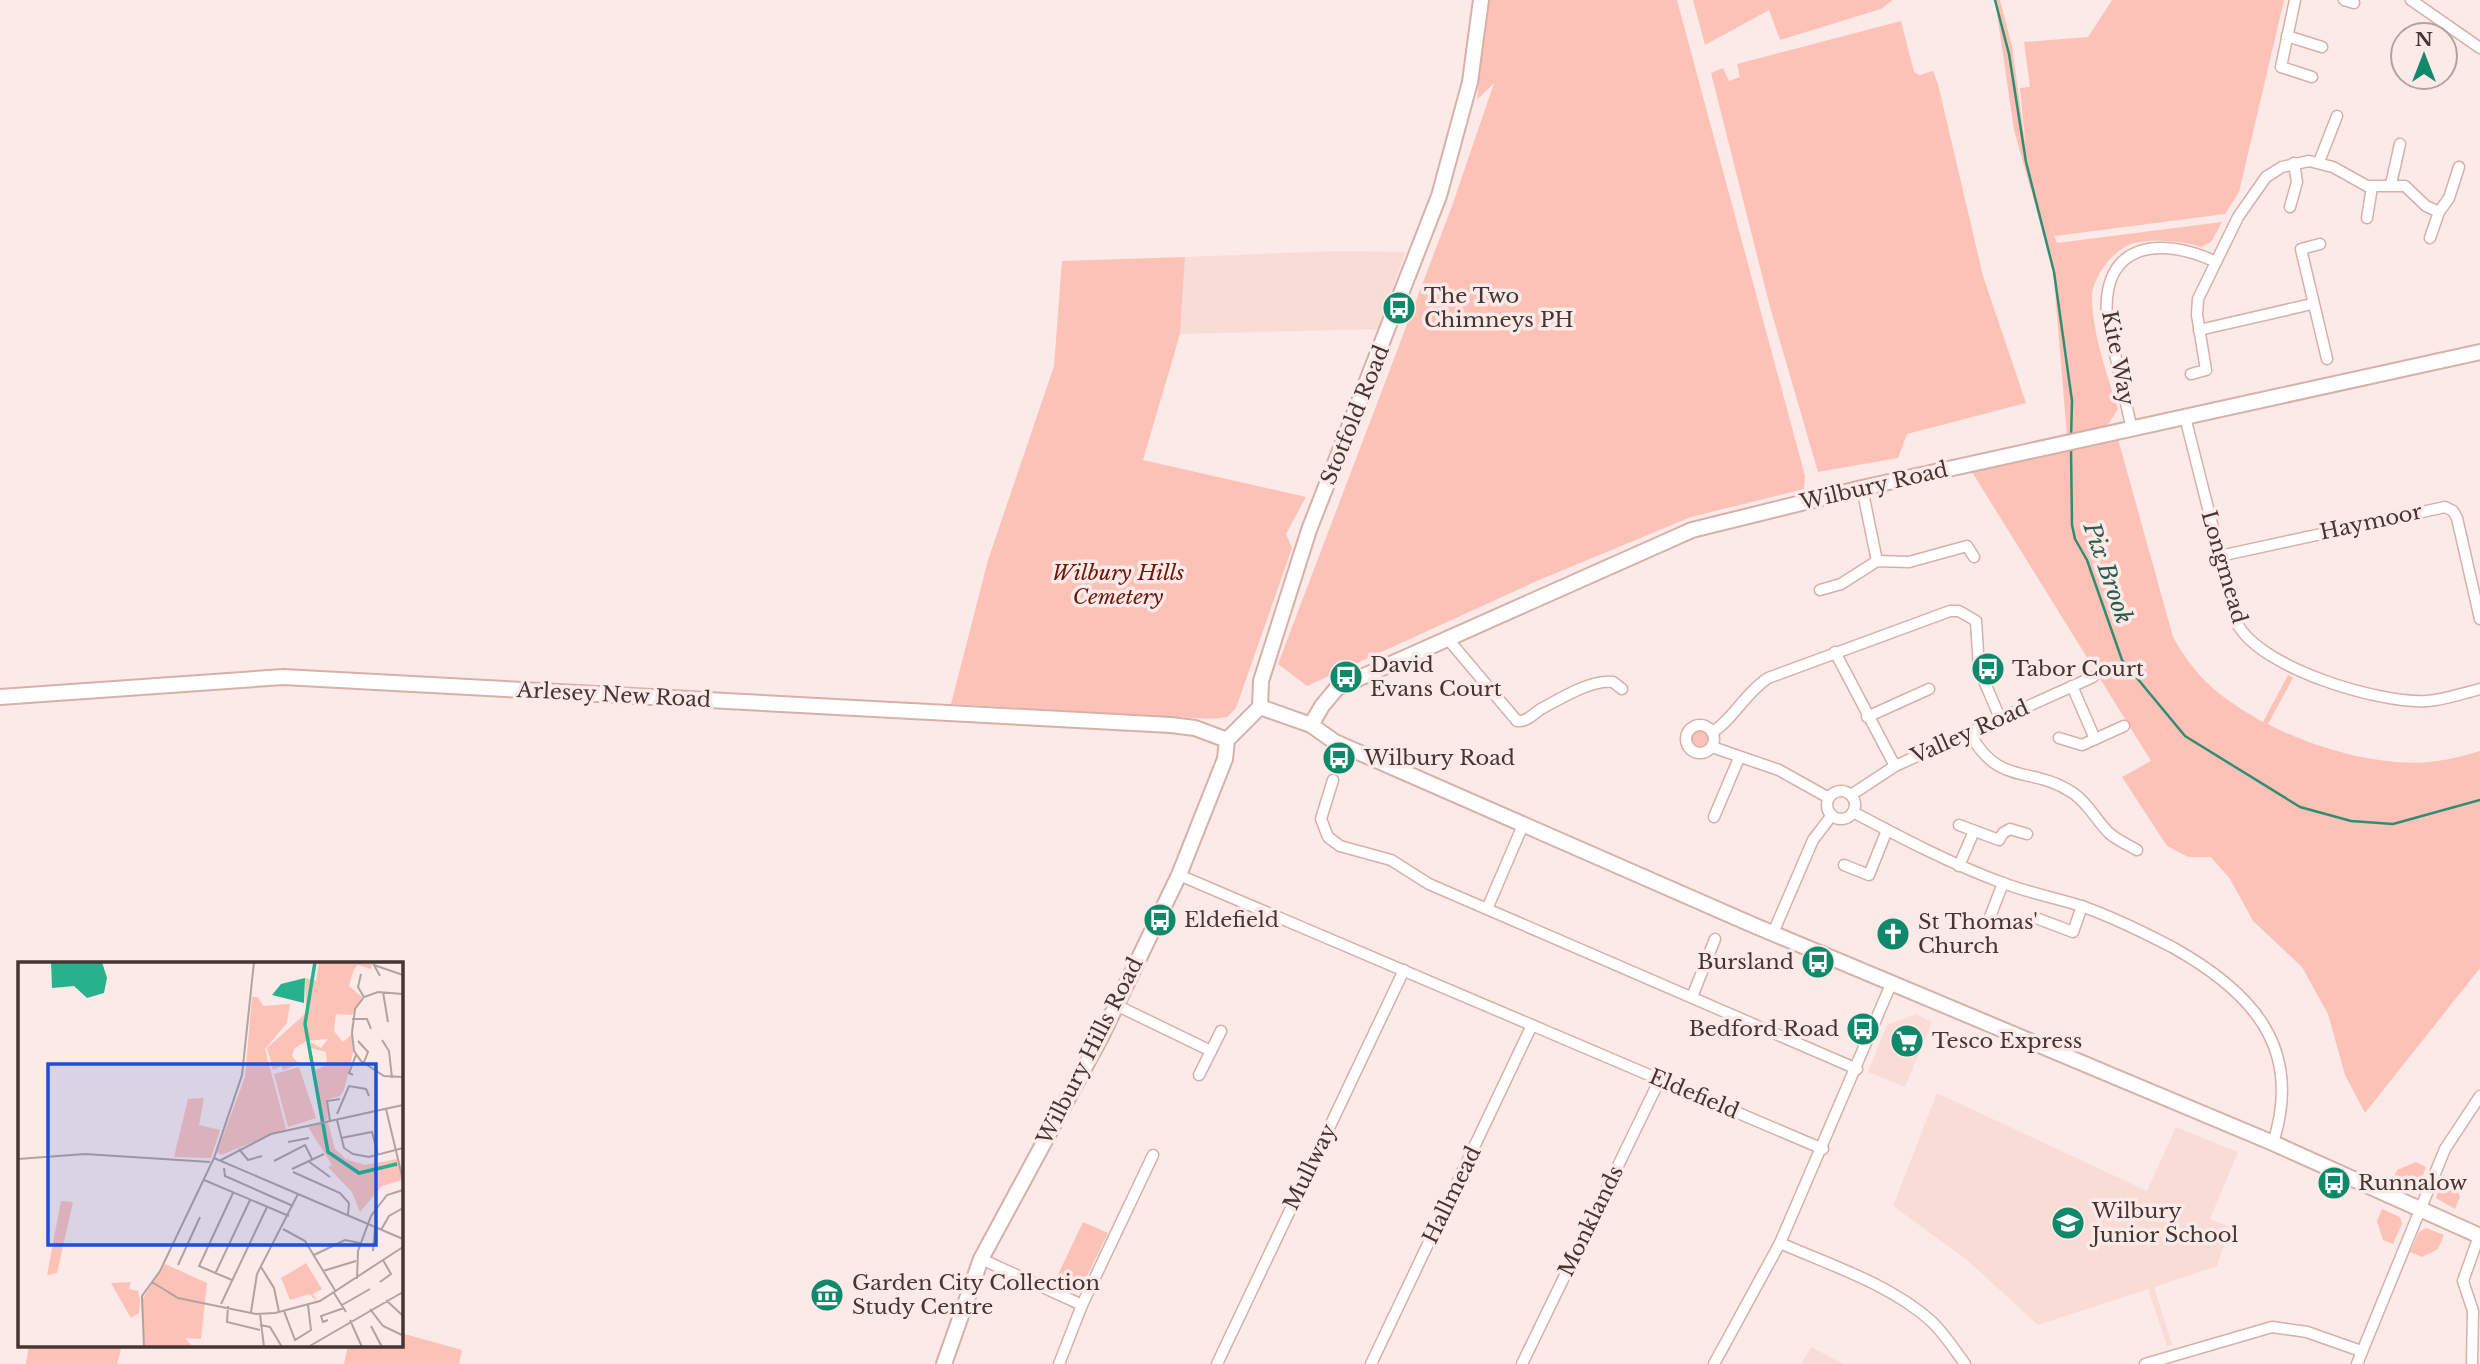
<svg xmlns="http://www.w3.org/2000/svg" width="2480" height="1364" viewBox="0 0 2480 1364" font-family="'Libre Baskerville',serif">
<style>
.built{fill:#fadcd7}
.green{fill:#fdc2b7}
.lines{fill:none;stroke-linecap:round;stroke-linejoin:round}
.stream{stroke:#308d72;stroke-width:2.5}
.street-casing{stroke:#d7b0a9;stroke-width:13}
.secondary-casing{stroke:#d7b0a9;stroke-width:18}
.street{stroke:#fff;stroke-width:10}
.secondary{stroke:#fff;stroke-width:14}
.labels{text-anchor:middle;stroke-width:7;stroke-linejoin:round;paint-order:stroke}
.poi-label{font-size:21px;fill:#463633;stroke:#fbeae7;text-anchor:start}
.street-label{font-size:21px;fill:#463633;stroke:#fbeae7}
.park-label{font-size:21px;font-style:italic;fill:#70160d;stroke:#fbeae7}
.water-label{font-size:23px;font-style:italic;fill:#285c4c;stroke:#fbeae7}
.inset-river{fill:none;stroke:#27b28d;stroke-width:3.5}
.inset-road{fill:none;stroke:#b3a29f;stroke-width:2}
.view{fill:#1d4ed8;fill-opacity:0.15;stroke:#1d4ed8;stroke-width:3.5}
.inset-edge{fill:none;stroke:#463633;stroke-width:3.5}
</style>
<rect width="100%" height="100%" fill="#fbeae7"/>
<!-- built -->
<g class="built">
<polygon points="1336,251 1405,252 1379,329 1180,334 1185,257"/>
<polygon points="1916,1014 1932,1022 1905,1087 1868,1072 1887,1025"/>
<polygon points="1937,1093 2147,1191 2176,1127 2238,1152 2210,1219 2230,1227 2217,1266 2154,1287 2172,1344 2167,1346 2148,1289 2038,1325 1967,1260 1893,1206"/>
<polygon points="1811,1347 1844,1364 1801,1364"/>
</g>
<!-- green -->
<g class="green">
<polygon points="1486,0 1677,0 1805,476 1804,489 1691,517 1539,580 1307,686 1278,664 1452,206 1494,83 1477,100"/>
<polygon points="1693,0 1893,0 1881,9 1780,40 1769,10 1705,45"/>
<path d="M1995,0H2000L2012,46L2026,149L2020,88L2030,87L2024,42L2088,37L2112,0H2284L2239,192L2225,214L2055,236L2050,224L2057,243L2222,222L2211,242L2201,247C2185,241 2148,238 2131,244C2113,250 2091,279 2092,299C2093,336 2107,374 2118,409L2106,428L2067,436L2053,268L2014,130Z"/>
<polygon points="1901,21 1914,72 1920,75 1933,71 1938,84 1983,276 2026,403 1907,434 1898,458 1818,472 1770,307 1711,73 1723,68 1729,81 1740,77 1737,64"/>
<polygon points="1185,257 1180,334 1143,460 1306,497 1286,534 1292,548 1236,708 1227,717 1212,719 951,704 988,560 1054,366 1062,261"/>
<path d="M2118,439L2173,637C2198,681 2220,697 2263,722L2288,675L2293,678L2268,724C2313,748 2386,769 2437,761C2452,759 2466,755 2480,751V968L2365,1113L2345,1075L2328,1014L2302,967L2253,921L2230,879L2211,857H2188L2167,846L2122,777L2151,761L1972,472L1978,467Z"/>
<circle cx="1700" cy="738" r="11"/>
<polygon points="2416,1162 2426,1167 2419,1186 2407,1189 2392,1183 2397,1170"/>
<polygon points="2443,1175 2452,1179 2460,1197 2455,1209 2436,1198"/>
<polygon points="2382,1209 2400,1217 2402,1224 2393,1244 2383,1240 2377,1221"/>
<polygon points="1083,1222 1108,1233 1082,1286 1071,1290 1054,1283"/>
<polygon points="2426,1228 2444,1235 2438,1249 2422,1257 2410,1252 2419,1232"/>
<polygon points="401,1333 462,1350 459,1364 344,1364 348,1345 401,1345"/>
<polygon points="29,1345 122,1345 117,1364 26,1364"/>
</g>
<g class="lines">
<!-- stream -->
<g class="stream">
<polyline points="1995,0 2009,54 2026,162 2054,272 2072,401 2071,438"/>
<polyline points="2071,448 2072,525 2075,539 2087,560 2122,660 2185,736 2300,807 2351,821 2393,824 2480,800"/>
</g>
<defs>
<g id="street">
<polyline points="2295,0 2281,67 2312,77"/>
<polyline points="2344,0 2354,3"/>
<polyline points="2411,0 2480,48"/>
<polyline points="2287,36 2322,47"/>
<polyline points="2319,162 2337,116"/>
<polyline points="2391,184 2400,144"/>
<polyline points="2290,207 2297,182 2294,163"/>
<polyline points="2439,212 2449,198 2459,167"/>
<polyline points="2367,218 2372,187"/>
<polyline points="2320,244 2301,249 2327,359"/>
<polyline points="2199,330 2312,304"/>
<polyline points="2191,374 2206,370 2197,315 2198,299 2238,217 2266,177 2282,167 2309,161 2333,167 2367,186 2405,186 2426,206 2439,212 2430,238"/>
<path d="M2185,417L2237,623C2259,668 2380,704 2427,701C2445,700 2463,693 2480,689"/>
<path d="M2132,430L2107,318C2101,243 2159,236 2214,261"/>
<polyline points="1862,488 1877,561"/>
<polyline points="2220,556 2445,507 2453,511 2457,518 2480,619"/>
<polyline points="1820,590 1841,584 1877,561 1909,562 1967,546 1974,557"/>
<path d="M1447,638L1517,721C1527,722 1533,714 1541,709C1560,699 1591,679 1613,682L1622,689"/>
<polyline points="1835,652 1895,766"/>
<polyline points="2072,686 2095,739"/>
<polyline points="1867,717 1929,689"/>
<circle cx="1700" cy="739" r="14"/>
<path d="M1712,732C1731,722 1745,693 1768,678L1950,611H1959L1976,621L1979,669L2000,718"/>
<path d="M1969,732C2000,789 2030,764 2073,793C2088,803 2096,820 2109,833C2117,840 2128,845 2137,850"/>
<polyline points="2059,738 2082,745 2124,726"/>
<polyline points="1712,747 1779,770 1829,798"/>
<polyline points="1333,780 1321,819 1328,837 1340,846 1391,860 1429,884 1857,1069"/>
<circle cx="1841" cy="805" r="14"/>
<polyline points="1851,795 1895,766 2093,677"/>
<path d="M1853,812C1902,838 1951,864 2003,883C2029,893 2057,898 2084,907C2115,918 2143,932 2172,947C2251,991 2304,1047 2273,1143"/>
<polyline points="1714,817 1739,758"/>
<polyline points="1959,825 1999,840 2003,833 2010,829 2027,834"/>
<polyline points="1844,865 1869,875 1887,830"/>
<polyline points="1959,866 1974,831"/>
<polyline points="1179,875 1823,1149"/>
<polyline points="1487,909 1523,825"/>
<polyline points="1990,917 2003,883"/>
<polyline points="2036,918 2073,932 2082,906"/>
<polyline points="1773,933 1813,840 1832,815"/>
<polyline points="1692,997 1715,939"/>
<polyline points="1116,1005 1211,1051"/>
<polyline points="1199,1075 1221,1031"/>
<path d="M1780,1243C1830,1265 1890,1284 1931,1321C1944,1333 1954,1349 1965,1364"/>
<polyline points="981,1259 1082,1305"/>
<polyline points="1059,1364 1082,1305 1153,1155"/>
<polyline points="1217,1364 1404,970"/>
<polyline points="1371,1364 1532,1025"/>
<polyline points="1522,1364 1660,1079"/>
<polyline points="1714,1364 1780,1243 1892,982"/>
<polyline points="2145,1364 2272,1327 2307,1332 2361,1351"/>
<polyline points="2357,1364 2445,1149 2480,1096"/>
<polyline points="2472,1364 2473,1311 2463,1281 2479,1236"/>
</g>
<g id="secondary">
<polyline points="0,697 283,677 1171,725 1195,728 1227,740"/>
<polyline points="1260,707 1311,725 1335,742 1753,925 2273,1143 2480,1236"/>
<polyline points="1260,707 1261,681 1309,530 1439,196 1470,82 1481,0"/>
<polyline points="1311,725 1322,706 1337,688 1692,530 1862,488 2480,352"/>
<polyline points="944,1364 981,1259 1101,1037 1179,875 1225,759 1227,740 1260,707"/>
</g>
</defs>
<!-- street casing -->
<use href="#street" class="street-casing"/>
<!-- secondary casing -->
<use href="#secondary" class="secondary-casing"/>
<!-- street -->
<use href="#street" class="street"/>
<!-- secondary -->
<use href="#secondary" class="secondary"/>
</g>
<!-- icons -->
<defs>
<symbol id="bus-disc" viewBox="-11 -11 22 22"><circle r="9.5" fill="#10896b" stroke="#fbeae7"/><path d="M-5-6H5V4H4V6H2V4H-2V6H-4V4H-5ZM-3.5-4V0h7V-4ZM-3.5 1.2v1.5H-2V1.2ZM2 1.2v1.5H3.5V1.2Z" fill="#fff"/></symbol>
<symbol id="church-disc" viewBox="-11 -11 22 22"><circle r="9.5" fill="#10896b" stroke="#fbeae7"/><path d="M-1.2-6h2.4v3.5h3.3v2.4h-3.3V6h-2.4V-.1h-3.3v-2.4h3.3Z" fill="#fff"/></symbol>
<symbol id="supermarket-disc" viewBox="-11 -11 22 22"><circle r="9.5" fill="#10896b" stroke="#fbeae7"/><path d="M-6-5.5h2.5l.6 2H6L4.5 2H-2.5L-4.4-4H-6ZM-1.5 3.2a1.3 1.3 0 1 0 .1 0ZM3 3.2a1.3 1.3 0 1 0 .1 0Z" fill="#fff"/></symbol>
<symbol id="school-disc" viewBox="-11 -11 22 22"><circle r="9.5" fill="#10896b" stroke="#fbeae7"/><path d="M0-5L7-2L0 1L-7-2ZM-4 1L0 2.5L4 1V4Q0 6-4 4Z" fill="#fff"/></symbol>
<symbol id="museum-disc" viewBox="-11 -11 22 22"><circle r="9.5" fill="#10896b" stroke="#fbeae7"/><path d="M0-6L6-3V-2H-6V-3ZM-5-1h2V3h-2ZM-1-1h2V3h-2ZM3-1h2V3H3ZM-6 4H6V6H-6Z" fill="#fff"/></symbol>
</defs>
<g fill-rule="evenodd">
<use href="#bus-disc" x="1380" y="289" width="38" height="38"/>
<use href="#bus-disc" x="1969" y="650" width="38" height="38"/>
<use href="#bus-disc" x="1327" y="658" width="38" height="38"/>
<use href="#bus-disc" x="1320" y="739" width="38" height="38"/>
<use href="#bus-disc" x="1141" y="901" width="38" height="38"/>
<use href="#church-disc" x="1874" y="915" width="38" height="38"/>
<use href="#bus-disc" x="1799" y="943" width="38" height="38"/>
<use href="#bus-disc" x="1844" y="1010" width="38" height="38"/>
<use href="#supermarket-disc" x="1888" y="1022" width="38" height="38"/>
<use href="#bus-disc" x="2315" y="1164" width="38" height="38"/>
<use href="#school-disc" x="2049" y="1204" width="38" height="38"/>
<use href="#museum-disc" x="808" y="1276" width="38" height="38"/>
</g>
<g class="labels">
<!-- poi labels -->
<g class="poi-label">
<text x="1424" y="303">The Two<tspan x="1424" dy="24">Chimneys PH</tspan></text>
<text x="1370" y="672">David<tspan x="1370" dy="24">Evans Court</tspan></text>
<text x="2012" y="676">Tabor Court</text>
<text x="1364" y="765">Wilbury Road</text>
<text x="1184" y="927">Eldefield</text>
<text x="1918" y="929">St Thomas'<tspan x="1918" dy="24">Church</tspan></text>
<text x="1794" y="969" text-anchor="end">Bursland</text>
<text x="1839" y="1036" text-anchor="end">Bedford Road</text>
<text x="1932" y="1048">Tesco Express</text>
<text x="2358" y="1190">Runnalow</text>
<text x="2092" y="1218">Wilbury<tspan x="2092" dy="24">Junior School</tspan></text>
<text x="852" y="1290">Garden City Collection<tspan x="852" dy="24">Study Centre</tspan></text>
</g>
<!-- street labels -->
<g class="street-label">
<text transform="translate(2118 358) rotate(79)" y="7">Kite Way</text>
<text transform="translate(1355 415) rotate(-68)" y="7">Stotfold Road</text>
<text transform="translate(1874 486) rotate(-13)" y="7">Wilbury Road</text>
<text transform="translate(2371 522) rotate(-12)" y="7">Haymoor</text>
<text transform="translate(2224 567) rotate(74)" y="7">Longmead</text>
<text transform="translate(614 695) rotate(3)" y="7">Arlesey New Road</text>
<text transform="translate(1970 732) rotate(-24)" y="7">Valley Road</text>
<text transform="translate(1090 1051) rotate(-63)" y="7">Wilbury Hills Road</text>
<text transform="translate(1694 1094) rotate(23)" y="7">Eldefield</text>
<text transform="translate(1310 1167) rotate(-64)" y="7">Mullway</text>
<text transform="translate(1452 1195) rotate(-64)" y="7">Hallmead</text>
<text transform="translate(1591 1221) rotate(-64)" y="7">Monklands</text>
</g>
<!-- park labels -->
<g class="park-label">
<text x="1118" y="580">Wilbury Hills<tspan x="1118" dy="24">Cemetery</tspan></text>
</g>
<!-- water labels -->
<g class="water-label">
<text transform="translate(2108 573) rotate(71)" y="8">Pix Brook</text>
</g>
</g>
<!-- overview -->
<g transform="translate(18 962)">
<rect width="385" height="385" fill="#fbeae7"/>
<path d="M301,0L354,2L353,7L340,3L336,7L331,24L344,35L334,53L318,52L316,69L325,80L333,73V58L335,91L326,128L322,134L308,138L310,157L303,160L293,102L298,114L297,108L309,103L308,90L293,86V80L303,86L310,77L288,79L276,87L274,94L281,102L265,108L263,104L255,108L249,86L288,51L287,16L298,19ZM234,35H240L245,44L272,42L269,61L236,100L247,87L268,167L203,193L199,190L227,115ZM281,105L298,156L270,165L256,112ZM186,136L181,163L202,168L193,196L156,195L170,137ZM310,160L317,187L329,198L332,192L330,198L347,203L379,197L385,218L364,224L342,250L334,230L310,205L314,203L290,165ZM43,239L55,240L39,311L29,313ZM288,301L304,327L295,332L299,339L291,332L272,338L263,316ZM147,302L189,321L183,377L167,376L175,385H127L123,339ZM113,320L111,327L120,329L122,338L121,351L113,356L93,321Z" fill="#fdc2b7"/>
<path d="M33,0H84L89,16L86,31L69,36L56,24L34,26ZM287,16L286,41L254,33L263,22Z" fill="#27b28d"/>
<path class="inset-river" d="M297,0L287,62L310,190L341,211L379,202"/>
<path class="inset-road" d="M343,12L340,25L346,35M362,14L356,3L385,13M365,30L370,60M385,32L360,30L346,35L337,47L334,71L336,89L343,99L366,114L385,115M334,57H349L353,67M364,78L371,89L374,116M340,79L350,90L346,100M335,113L331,111L338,93M368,147L385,218M319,152L331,124L348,127L351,134M319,158L326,186L335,192L351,195L385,186M312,159L309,139L322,137M323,176L354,170L360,193M270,180L291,176M221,187L230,198L244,194M196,196L385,277M196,196L224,113L236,0M0,197L67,192L192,200M203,198L253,172L385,143M256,199L287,183L294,197M290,199L312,215M206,206L207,214L275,244M274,207L306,192M275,210L322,231L331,241L330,253M186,218L271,254M265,267L287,279L318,330M363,268L371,254L385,246M355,289L357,266M296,293L327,278L342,281M160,303L182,255M243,305L256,326L261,350M305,309L338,299M197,312L232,238M339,317L340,289L353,254L369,233L385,228M214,318L181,304L215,231M134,320L160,336L238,352L257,351L302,339L385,285M362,320L373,312L365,298M316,331L328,350M368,338L385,354M203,342L249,245M324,343L352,327M210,344L209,360L242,368M352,347L365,364L384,373M266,349L277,378L293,368L290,343M233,350L239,312L280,232M242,352L246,385M310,358L305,360L303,354L326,346M332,358L344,385M242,363L252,365L264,385M353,364L364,385M126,385L124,334L142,309L196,196M290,385L385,330"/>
<path class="view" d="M30,102H358V283H30Z"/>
<rect width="385" height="385" class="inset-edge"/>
</g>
<!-- north arrow -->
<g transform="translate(2424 56)"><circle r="33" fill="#fbeae7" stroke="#b3a29f" stroke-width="2"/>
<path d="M0-5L12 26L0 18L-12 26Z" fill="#10896b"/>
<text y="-10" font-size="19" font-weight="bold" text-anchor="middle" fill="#463633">N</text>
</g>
</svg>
